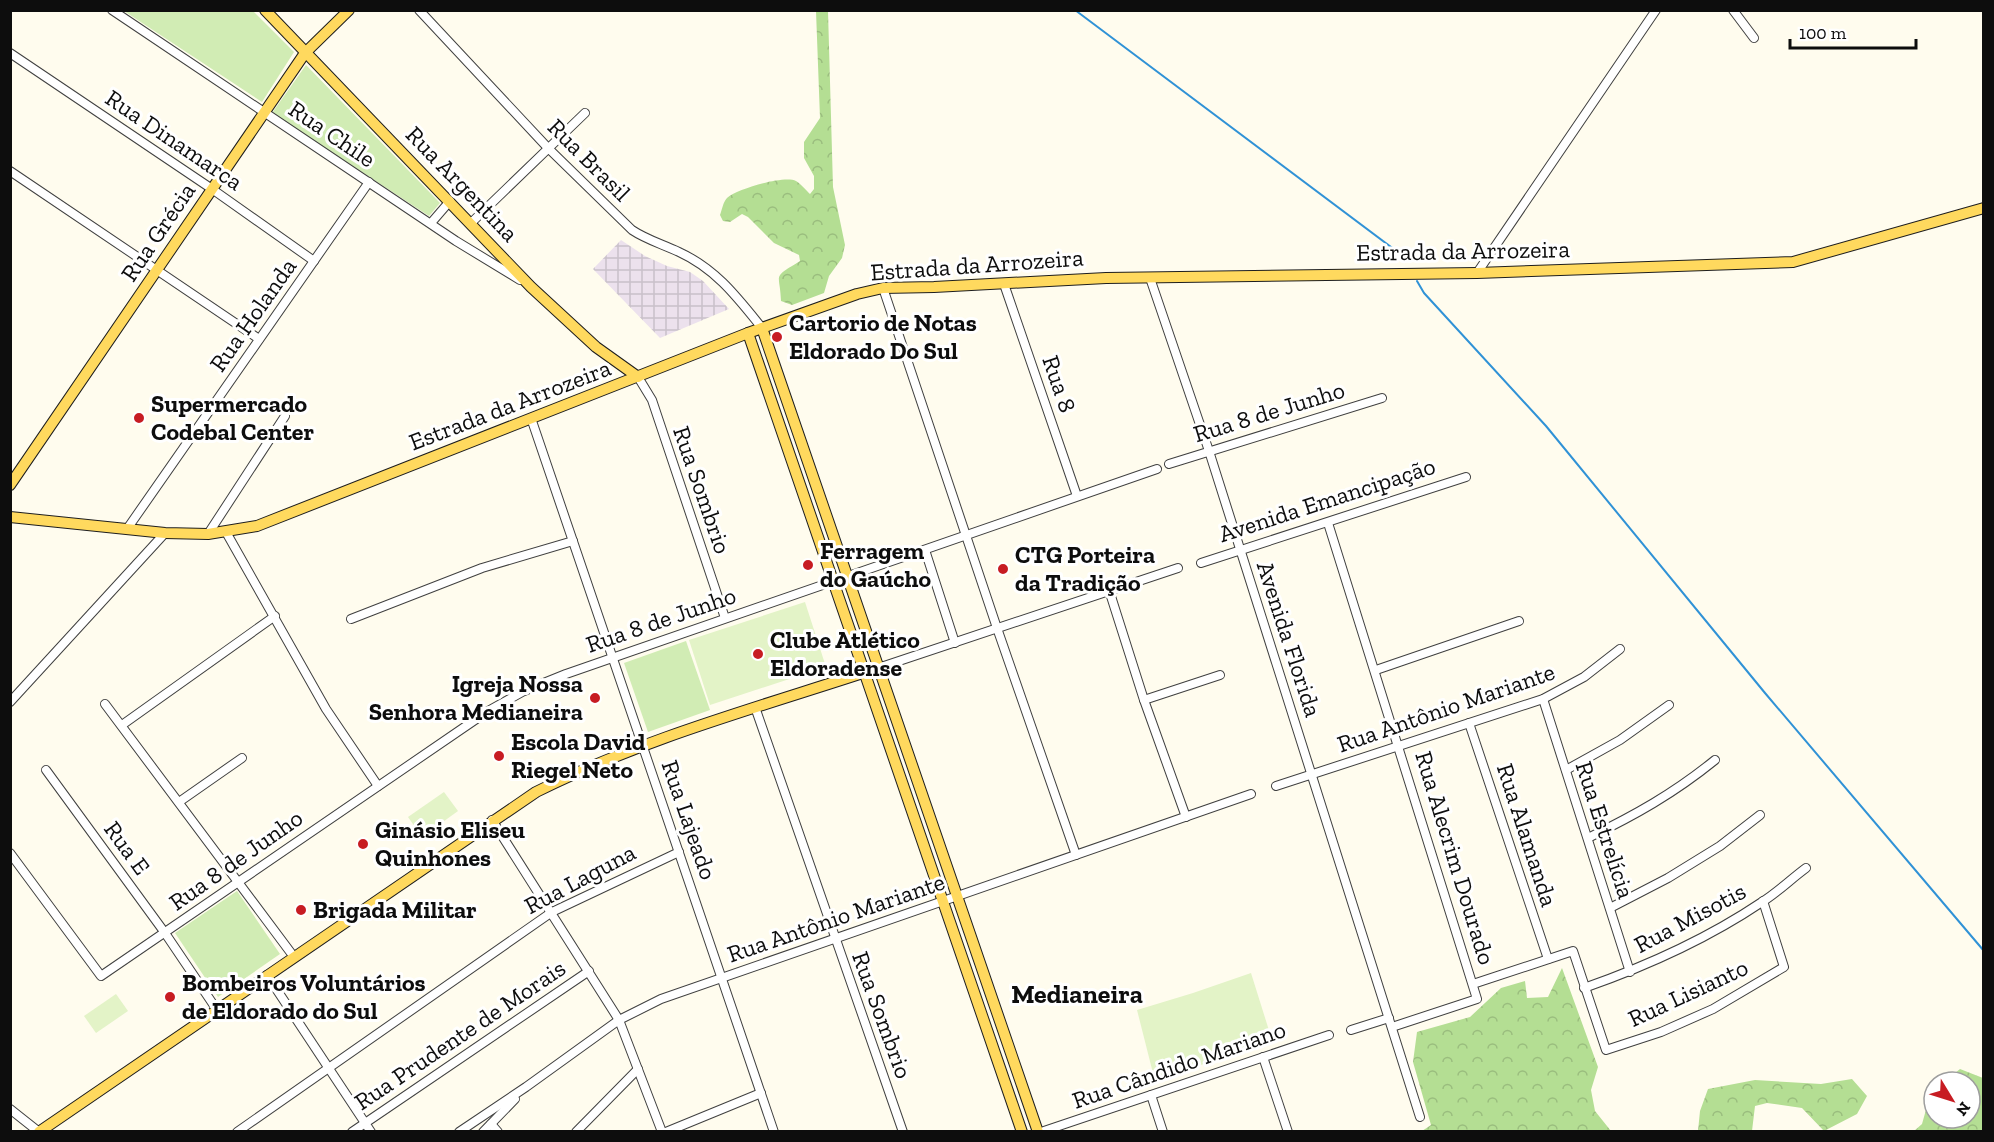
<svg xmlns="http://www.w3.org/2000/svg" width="1994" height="1142" viewBox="0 0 1994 1142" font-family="'Zilla Slab',serif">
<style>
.industrial{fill:url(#industrial-grid)}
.forest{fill:url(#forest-crowns)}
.park{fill:#d1ecb4}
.pitch{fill:#e3f3c7}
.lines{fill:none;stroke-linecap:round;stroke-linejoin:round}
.stream{stroke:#3092d6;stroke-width:2}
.minor-casing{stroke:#404040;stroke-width:10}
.major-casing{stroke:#1e1e1e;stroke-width:12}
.minor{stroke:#fff;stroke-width:8}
.major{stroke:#ffd95e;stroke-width:10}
.poi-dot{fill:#c71c22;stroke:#fff;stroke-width:2}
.labels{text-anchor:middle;stroke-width:6;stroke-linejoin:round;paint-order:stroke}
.street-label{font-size:24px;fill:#0d0d0d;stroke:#fff}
.poi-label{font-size:24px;font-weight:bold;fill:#0d0d0d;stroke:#fff;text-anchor:start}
.neighbourhood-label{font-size:26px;font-weight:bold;fill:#0d0d0d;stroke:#fff}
</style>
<defs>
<pattern id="industrial-grid" width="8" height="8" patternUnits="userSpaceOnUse" patternTransform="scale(1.5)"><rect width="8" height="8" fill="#ece1ed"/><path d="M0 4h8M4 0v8" fill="none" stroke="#c9c0ca"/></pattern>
<pattern id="forest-crowns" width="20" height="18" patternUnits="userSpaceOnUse" patternTransform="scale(1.5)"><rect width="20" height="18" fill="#b4de93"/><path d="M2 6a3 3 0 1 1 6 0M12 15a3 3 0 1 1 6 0" fill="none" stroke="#9abd7e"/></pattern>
</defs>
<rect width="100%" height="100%" fill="#fffcee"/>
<!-- industrial -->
<polygon class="industrial" points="621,240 645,256 667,266 690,272 703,281 729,309 660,338 593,269"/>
<!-- forest -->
<g class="forest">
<path d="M816,11H828L833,187L845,245L842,258L829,276L824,293L792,305L781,301C780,272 771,279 800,261L799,255L774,243L748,217L742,214L730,222L723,221L720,215C722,210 723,202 727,198C737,189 784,175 796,181C801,184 806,190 810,194L814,189V176L804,158V142L820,118Z"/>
<polygon points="1562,968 1598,1067 1591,1090 1595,1111 1611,1131 1422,1131 1431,1125 1413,1062 1417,1032 1470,1017 1501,988 1525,981 1527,998 1548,997"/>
<polygon points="1960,1069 1983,1078 1983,1131 1914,1131 1922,1124 1931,1092 1934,1090 1934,1118 1970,1118 1970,1082 1944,1082"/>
<polygon points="1852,1079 1867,1096 1857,1114 1824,1131 1802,1108 1767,1103 1755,1106 1752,1131 1698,1131 1700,1111 1708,1089 1755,1080 1821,1084"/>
</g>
<!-- park -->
<g class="park">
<polygon points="124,11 253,11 294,52 262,102"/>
<polygon points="306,65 440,203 429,216 272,113"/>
<polygon points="686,641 710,710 648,732 624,663"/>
<polygon points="237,891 280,954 218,997 175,933"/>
</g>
<!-- pitch -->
<g class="pitch">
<polygon points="805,602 826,667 710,705 689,640"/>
<polygon points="444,792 458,811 422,837 408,817"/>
<polygon points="1251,973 1272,1040 1155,1081 1137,1010 1193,993"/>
<polygon points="116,994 128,1011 96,1033 84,1016"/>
</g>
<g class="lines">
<!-- stream -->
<g class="stream">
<polyline points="1075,10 1407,259"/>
<polyline points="1417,281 1424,293 1546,426 1765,693 1984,951"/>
</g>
<defs>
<g id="minor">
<polyline points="112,10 456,241 520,280"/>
<path d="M419,10L548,148L632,230C647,240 662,244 679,252C716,269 737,297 762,328"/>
<polyline points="1733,10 1754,38"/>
<polyline points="10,53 212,189 314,261"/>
<polyline points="10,171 259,339"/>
<polyline points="431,223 450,201"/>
<polyline points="471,223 585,113"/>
<polyline points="1477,273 1656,10"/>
<polyline points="1150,278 1209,451 1420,1117"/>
<polyline points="1004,284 1077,496"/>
<polyline points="883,288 997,628 1076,855"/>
<polyline points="638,377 652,400 725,618"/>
<polyline points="531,418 774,1132"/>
<polyline points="1169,464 1382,398"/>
<polyline points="1328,523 1477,999 1392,1027"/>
<polyline points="127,529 369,182"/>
<polyline points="226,532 326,709 378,786"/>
<polyline points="208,534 285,416"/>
<polyline points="925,550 955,643"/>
<polyline points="1201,563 1466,477"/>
<polyline points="1109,590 1144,700 1186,817"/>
<polyline points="351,619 482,568 573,541"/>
<polyline points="878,668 1178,568"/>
<polyline points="1376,670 1519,621"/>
<polyline points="1543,699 1630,972"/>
<polyline points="1144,700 1220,675"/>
<polyline points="10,702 165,533"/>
<polyline points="105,704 294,957"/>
<polyline points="755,707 903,1132"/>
<polyline points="1469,723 1548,959"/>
<polyline points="122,725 275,616"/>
<polyline points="46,770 165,933 217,1010"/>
<polyline points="1566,770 1620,740 1669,705"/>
<polyline points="1276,786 1543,699 1584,677 1620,649"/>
<polyline points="179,802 242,758"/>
<polyline points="492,820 619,1020 662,1132"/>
<path d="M1588,838C1635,815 1673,794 1715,760"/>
<polyline points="10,853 101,976 488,711 524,691 566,674 1157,469"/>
<polyline points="1610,908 1668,878 1720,846 1760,815"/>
<polyline points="267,975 371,1132"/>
<polyline points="1473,984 1573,951 1606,1050 1661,1032 1713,1009 1784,967 1763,901"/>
<path d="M1584,988C1647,966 1707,939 1762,902C1778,892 1791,879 1806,868"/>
<polyline points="1351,1030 1389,1018"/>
<polyline points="1263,1057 1288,1132"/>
<polyline points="1151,1095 1163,1132"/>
<polyline points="10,1109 39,1132"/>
<polyline points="491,1124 498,1132"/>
<polyline points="237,1132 552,912 679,852"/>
<polyline points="352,1132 589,971"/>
<polyline points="459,1132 526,1087 619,1020 661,999 1251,794"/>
<polyline points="483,1132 515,1099"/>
<polyline points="576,1132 638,1069"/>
<polyline points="666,1132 761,1093"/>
<polyline points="1041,1132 1329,1035"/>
</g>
<g id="major">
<polyline points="265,10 531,287 596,347 638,377"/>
<polyline points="762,328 1038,1132"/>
<polyline points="748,333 1022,1132"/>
<polyline points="10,485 305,53 349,10"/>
<polyline points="10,517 165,533 208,534 257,526 748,333 857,294 883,288 934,287 1106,278 1477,273 1793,262 1984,208"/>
<path d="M39,1132L536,792C644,738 763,706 878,668"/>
</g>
</defs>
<!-- minor casing -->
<use href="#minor" class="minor-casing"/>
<!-- major casing -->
<use href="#major" class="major-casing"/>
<!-- minor -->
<use href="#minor" class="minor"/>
<!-- major -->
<use href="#major" class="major"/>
</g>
<!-- markers -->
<g class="poi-dot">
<circle cx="777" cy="337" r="6"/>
<circle cx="139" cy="418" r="6"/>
<circle cx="808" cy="565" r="6"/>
<circle cx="1003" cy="569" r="6"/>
<circle cx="758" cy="654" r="6"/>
<circle cx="595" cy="698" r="6"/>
<circle cx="499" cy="756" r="6"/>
<circle cx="363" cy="844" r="6"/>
<circle cx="301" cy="910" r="6"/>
<circle cx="170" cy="997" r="6"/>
</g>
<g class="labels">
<!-- street labels -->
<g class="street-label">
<text transform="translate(332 134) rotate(34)" y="8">Rua Chile</text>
<text transform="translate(174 140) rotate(34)" y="8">Rua Dinamarca</text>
<text transform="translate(589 160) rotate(45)" y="8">Rua Brasil</text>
<text transform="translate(462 184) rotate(46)" y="8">Rua Argentina</text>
<text transform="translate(158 232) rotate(-56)" y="8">Rua Grécia</text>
<text transform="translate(1463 251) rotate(-1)" y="8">Estrada da Arrozeira</text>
<text transform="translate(977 265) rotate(-4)" y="8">Estrada da Arrozeira</text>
<text transform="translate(253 315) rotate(-55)" y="8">Rua Holanda</text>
<text transform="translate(1059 384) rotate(71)" y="8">Rua 8</text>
<text transform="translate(510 405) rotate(-21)" y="8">Estrada da Arrozeira</text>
<text transform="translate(1269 412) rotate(-17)" y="8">Rua 8 de Junho</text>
<text transform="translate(702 490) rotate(71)" y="8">Rua Sombrio</text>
<text transform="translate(1327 500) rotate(-18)" y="8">Avenida Emancipação</text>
<text transform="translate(661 620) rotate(-19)" y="8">Rua 8 de Junho</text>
<text transform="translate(1289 639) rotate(72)" y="8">Avenida Florida</text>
<text transform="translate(1446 708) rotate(-19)" y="8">Rua Antônio Mariante</text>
<text transform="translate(689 820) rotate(71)" y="8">Rua Lajeado</text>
<text transform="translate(1605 830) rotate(72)" y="8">Rua Estrelícia</text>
<text transform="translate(1527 835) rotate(72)" y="8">Rua Alamanda</text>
<text transform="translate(127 848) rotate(54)" y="8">Rua E</text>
<text transform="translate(1455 858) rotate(73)" y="8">Rua Alecrim Dourado</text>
<text transform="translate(236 860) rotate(-35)" y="8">Rua 8 de Junho</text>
<text transform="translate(580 879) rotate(-28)" y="8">Rua Laguna</text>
<text transform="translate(836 918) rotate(-19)" y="8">Rua Antônio Mariante</text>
<text transform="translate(1690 918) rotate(-28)" y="8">Rua Misotis</text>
<text transform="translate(1688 993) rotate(-25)" y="8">Rua Lisianto</text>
<text transform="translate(882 1015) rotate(70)" y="8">Rua Sombrio</text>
<text transform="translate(460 1035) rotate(-34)" y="8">Rua Prudente de Morais</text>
<text transform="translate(1179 1065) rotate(-19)" y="8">Rua Cândido Mariano</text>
</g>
<!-- poi labels -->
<g class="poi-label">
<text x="789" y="331">Cartorio de Notas<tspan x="789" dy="28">Eldorado Do Sul</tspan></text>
<text x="151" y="412">Supermercado<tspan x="151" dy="28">Codebal Center</tspan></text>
<text x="820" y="559">Ferragem<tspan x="820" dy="28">do Gaúcho</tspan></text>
<text x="1015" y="563">CTG Porteira<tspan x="1015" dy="28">da Tradição</tspan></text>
<text x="770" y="648">Clube Atlético<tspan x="770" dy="28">Eldoradense</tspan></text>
<text x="583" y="692" text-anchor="end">Igreja Nossa<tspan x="583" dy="28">Senhora Medianeira</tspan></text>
<text x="511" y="750">Escola David<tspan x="511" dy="28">Riegel Neto</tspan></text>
<text x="375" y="838">Ginásio Eliseu<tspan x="375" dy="28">Quinhones</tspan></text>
<text x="313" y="918">Brigada Militar</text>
<text x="182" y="991">Bombeiros Voluntários<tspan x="182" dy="28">de Eldorado do Sul</tspan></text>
</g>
<!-- neighbourhood labels -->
<g class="neighbourhood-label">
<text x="1077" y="1003">Medianeira</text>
</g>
</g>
<!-- border -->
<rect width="1994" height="1142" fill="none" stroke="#0d0d0d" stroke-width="24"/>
<!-- north arrow -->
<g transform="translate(1952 1100) rotate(128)"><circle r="28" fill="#ffffff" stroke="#9e9e9e" stroke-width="1.5"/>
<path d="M0-4.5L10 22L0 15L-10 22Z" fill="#c71c22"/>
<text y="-9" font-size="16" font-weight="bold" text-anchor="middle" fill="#0d0d0d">N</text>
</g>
<!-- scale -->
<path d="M1790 39v9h126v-9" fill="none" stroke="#0d0d0d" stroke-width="3"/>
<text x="1799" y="39" font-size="18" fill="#0d0d0d" stroke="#ffffff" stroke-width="4.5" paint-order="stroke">100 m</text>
</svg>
